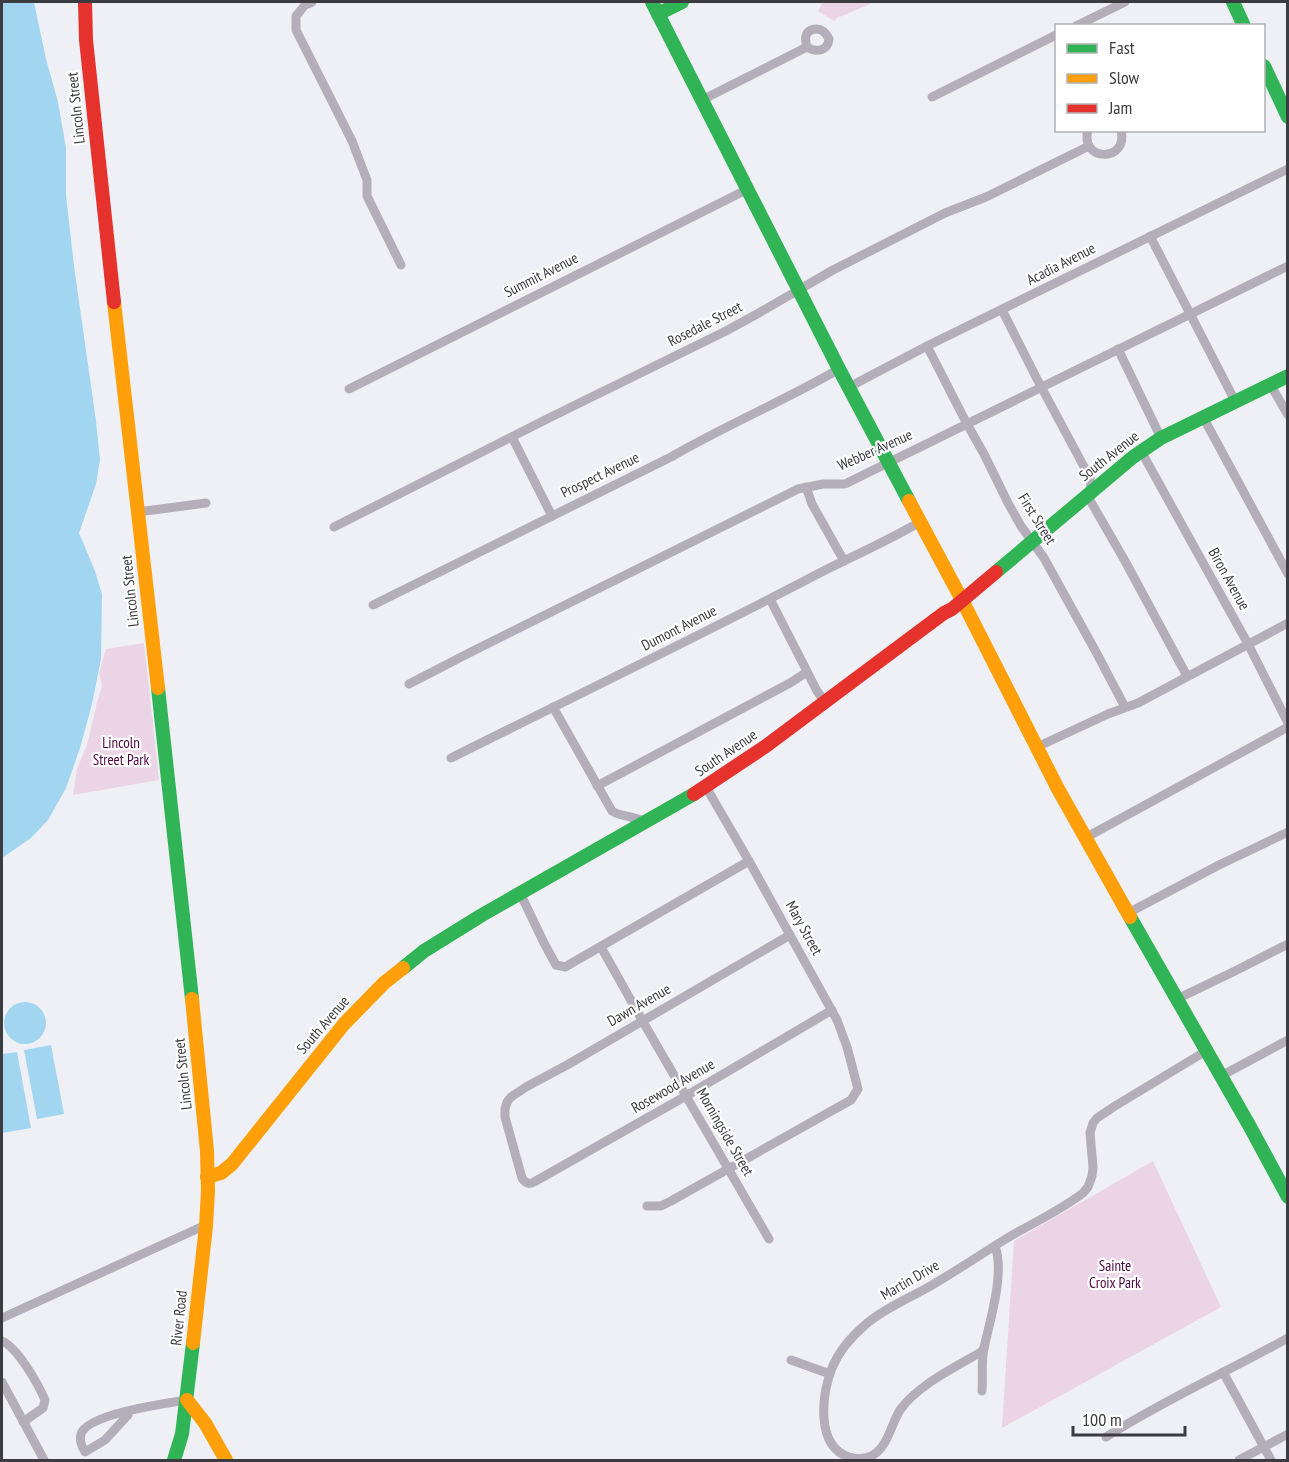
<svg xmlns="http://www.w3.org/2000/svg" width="1289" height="1462" viewBox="0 0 1289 1462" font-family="'PT Sans Narrow',sans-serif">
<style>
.green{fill:#ead4e5}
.water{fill:#a2d5f0}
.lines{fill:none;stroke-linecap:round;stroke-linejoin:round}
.street{stroke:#b4adba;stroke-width:9}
.fast{stroke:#30b455;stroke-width:14}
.slow{stroke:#ff9f0a;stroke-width:14}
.jam{stroke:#e5322d;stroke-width:14}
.labels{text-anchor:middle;stroke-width:4.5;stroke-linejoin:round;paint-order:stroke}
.street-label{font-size:15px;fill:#3b3b40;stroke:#fff}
.park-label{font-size:15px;fill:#4d063e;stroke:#fff}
</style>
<rect width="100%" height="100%" fill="#eff0f6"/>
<!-- green -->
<g class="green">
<polygon points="823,2 875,2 837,18 834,21 818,11"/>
<polygon points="144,643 159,780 73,795 77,769 87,745 97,702 102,686 99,673 106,649"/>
<polygon points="1153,1161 1221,1307 1002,1428 1014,1241"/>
</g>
<!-- water -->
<g class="water">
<polygon points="2,2 34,2 46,59 58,102 66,148 66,195 74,266 96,421 100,460 96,484 79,533 95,571 102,594 101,659 92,704 80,748 66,788 48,820 31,838 2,858"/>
<circle cx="25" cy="1023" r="21"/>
<polygon points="51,1045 64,1114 37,1119 24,1050"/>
<polygon points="17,1052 31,1128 2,1133 2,1054"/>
</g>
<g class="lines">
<!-- street -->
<g class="street">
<polyline points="312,2 305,5 296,16 296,30 352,141 367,180 367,196 401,265"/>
<polyline points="1076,26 1125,2"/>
<polyline points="932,97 1056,35"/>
<path d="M702,100L807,47C816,53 828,51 829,39C825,31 820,27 811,30C804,34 805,40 807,47"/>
<path d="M1088,130C1079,162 1129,163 1121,130"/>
<polyline points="1150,236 1235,401"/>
<polyline points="1002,310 1037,379 1090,478 1091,487 1087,495 1125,561 1187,676"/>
<polyline points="927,346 967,424 984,454 1008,503 1021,526 1044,558 1096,652 1125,707"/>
<polyline points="1118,349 1161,438"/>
<polyline points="1270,384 1288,415"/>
<polyline points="849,387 927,346 1288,169"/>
<polyline points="349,389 748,189"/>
<polyline points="1203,417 1288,574"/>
<polyline points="512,437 552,516"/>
<polyline points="1141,451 1248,644 1288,723"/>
<polyline points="806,487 812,504 844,561"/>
<polyline points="138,512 206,503"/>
<polyline points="334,527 549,418 726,331 757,314 833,270 945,213 986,197 1089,146"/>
<polyline points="770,599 817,691 825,702"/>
<path d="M373,605L671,457C726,425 784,401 839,369"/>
<polyline points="409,684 469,653 798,489 823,484 845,484 1288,266"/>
<path d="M553,707L612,811C623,818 635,815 646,823"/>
<polyline points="1037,747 1108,714 1138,703 1288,623"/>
<path d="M451,758C571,698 691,640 810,578C846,559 884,543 920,522"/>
<polyline points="597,786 790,683 807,672"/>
<polyline points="1085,838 1288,727"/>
<polyline points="520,893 544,943 556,965 565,967 749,861"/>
<polyline points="1128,913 1219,865 1288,832"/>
<path d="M790,935L567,1065L526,1087L511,1097L507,1102L505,1109V1117L522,1178C525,1183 529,1185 534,1182L686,1096L832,1010"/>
<polyline points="601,947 642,1020 769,1239"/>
<polyline points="1177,999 1235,971 1288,944"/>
<polyline points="1221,1076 1288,1040"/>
<polyline points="647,1206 661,1206 671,1201 851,1100 858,1089 847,1047 837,1020 749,861 706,787"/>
<polyline points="2,1318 199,1228 206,1226"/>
<path d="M2,1341C18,1348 38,1384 45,1400L43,1408L23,1422"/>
<path d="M984,1348L981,1352C954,1368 918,1385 900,1410C891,1424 888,1448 871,1456C865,1459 856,1459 849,1457C815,1446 822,1394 832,1368C839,1351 851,1337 865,1325C882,1310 907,1299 927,1288C955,1272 981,1254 1009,1237C1033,1223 1061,1210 1083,1193L1088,1187L1092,1176L1093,1167L1090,1133L1093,1123L1097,1118L1115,1106L1206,1051"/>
<polyline points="791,1360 830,1374"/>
<polyline points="1223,1372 1271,1460"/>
<polyline points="2,1382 44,1460"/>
<path d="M982,1391C983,1377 981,1361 984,1348C990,1320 1005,1273 995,1246"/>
<path d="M128,1415L105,1440L85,1452C82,1447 79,1440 81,1434C87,1414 167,1403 187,1400"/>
<path d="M1106,1437C1164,1400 1227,1372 1288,1338"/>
<polyline points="1239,1460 1288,1434"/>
</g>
<!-- fast -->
<g class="fast">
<polyline points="652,2 839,369 909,501"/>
<polyline points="1233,2 1244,26"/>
<polyline points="658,14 682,2"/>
<polyline points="1264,66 1288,117"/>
<polyline points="996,572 1133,457 1161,438 1288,376"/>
<polyline points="158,688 192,999"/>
<polyline points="1130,917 1249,1125 1288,1197"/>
<polyline points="403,968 424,951 482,915 694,794"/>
<polyline points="174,1460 182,1434 193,1343"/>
</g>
<!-- slow -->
<g class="slow">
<polyline points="114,302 158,688"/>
<polyline points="909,501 962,600 1058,789 1130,917"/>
<polyline points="192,999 207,1151 208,1191 206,1226 193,1343"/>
<polyline points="207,1177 221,1173 232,1164 344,1024 384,983 403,968"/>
<polyline points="187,1400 205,1423 226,1460"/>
</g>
<!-- jam -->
<g class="jam">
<polyline points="85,2 86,40 114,302"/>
<polyline points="694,794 766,746 944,613 952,609 996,572"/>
</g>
</g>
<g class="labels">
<!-- street labels -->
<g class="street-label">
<text transform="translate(76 108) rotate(-96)" y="5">Lincoln Street</text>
<text transform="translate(1061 264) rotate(-27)" y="5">Acadia Avenue</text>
<text transform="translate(541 275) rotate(-27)" y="5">Summit Avenue</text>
<text transform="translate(705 324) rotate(-27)" y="5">Rosedale Street</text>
<text transform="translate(875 450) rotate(-24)" y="5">Webber Avenue</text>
<text transform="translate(1109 456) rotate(-38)" y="5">South Avenue</text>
<text transform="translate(600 475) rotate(-26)" y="5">Prospect Avenue</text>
<text transform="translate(1037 519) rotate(58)" y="5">First Street</text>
<text transform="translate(1229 579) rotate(61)" y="5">Biron Avenue</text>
<text transform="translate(130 591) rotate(-96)" y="5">Lincoln Street</text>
<text transform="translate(679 628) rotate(-27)" y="5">Dumont Avenue</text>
<text transform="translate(726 753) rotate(-34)" y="5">South Avenue</text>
<text transform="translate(804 928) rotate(61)" y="5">Mary Street</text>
<text transform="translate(639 1005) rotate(-30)" y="5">Dawn Avenue</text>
<text transform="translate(323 1025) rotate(-49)" y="5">South Avenue</text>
<text transform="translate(183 1074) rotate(-96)" y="5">Lincoln Street</text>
<text transform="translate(673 1086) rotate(-30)" y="5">Rosewood Avenue</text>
<text transform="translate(725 1132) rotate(60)" y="5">Morningside Street</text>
<text transform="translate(910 1280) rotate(-30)" y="5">Martin Drive</text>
<text transform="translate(179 1318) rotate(-84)" y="5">River Road</text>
</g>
<!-- park labels -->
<g class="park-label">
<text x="121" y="748">Lincoln<tspan x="121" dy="17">Street Park</tspan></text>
<text x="1115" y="1271">Sainte<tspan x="1115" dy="17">Croix Park</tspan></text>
</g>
</g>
<!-- border -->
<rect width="1289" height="1462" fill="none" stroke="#3b3b40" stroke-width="6"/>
<!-- legend -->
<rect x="1055" y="24" width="210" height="108" fill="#ffffff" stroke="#b1b1b3" stroke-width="1.5"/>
<rect x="1067" y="44" width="30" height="9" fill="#30b455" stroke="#b1b1b3" stroke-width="1.5"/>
<text x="1109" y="54" font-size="18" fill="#3b3b40">Fast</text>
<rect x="1067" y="74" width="30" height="9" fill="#ff9f0a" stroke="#b1b1b3" stroke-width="1.5"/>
<text x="1109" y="84" font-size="18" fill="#3b3b40">Slow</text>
<rect x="1067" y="104" width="30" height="9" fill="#e5322d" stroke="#b1b1b3" stroke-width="1.5"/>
<text x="1109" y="114" font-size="18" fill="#3b3b40">Jam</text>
<!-- scale -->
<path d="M1073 1426v9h112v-9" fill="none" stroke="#3b3b40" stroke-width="3"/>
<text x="1082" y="1426" font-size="18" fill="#3b3b40" stroke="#ffffff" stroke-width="4.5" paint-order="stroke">100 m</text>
</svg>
